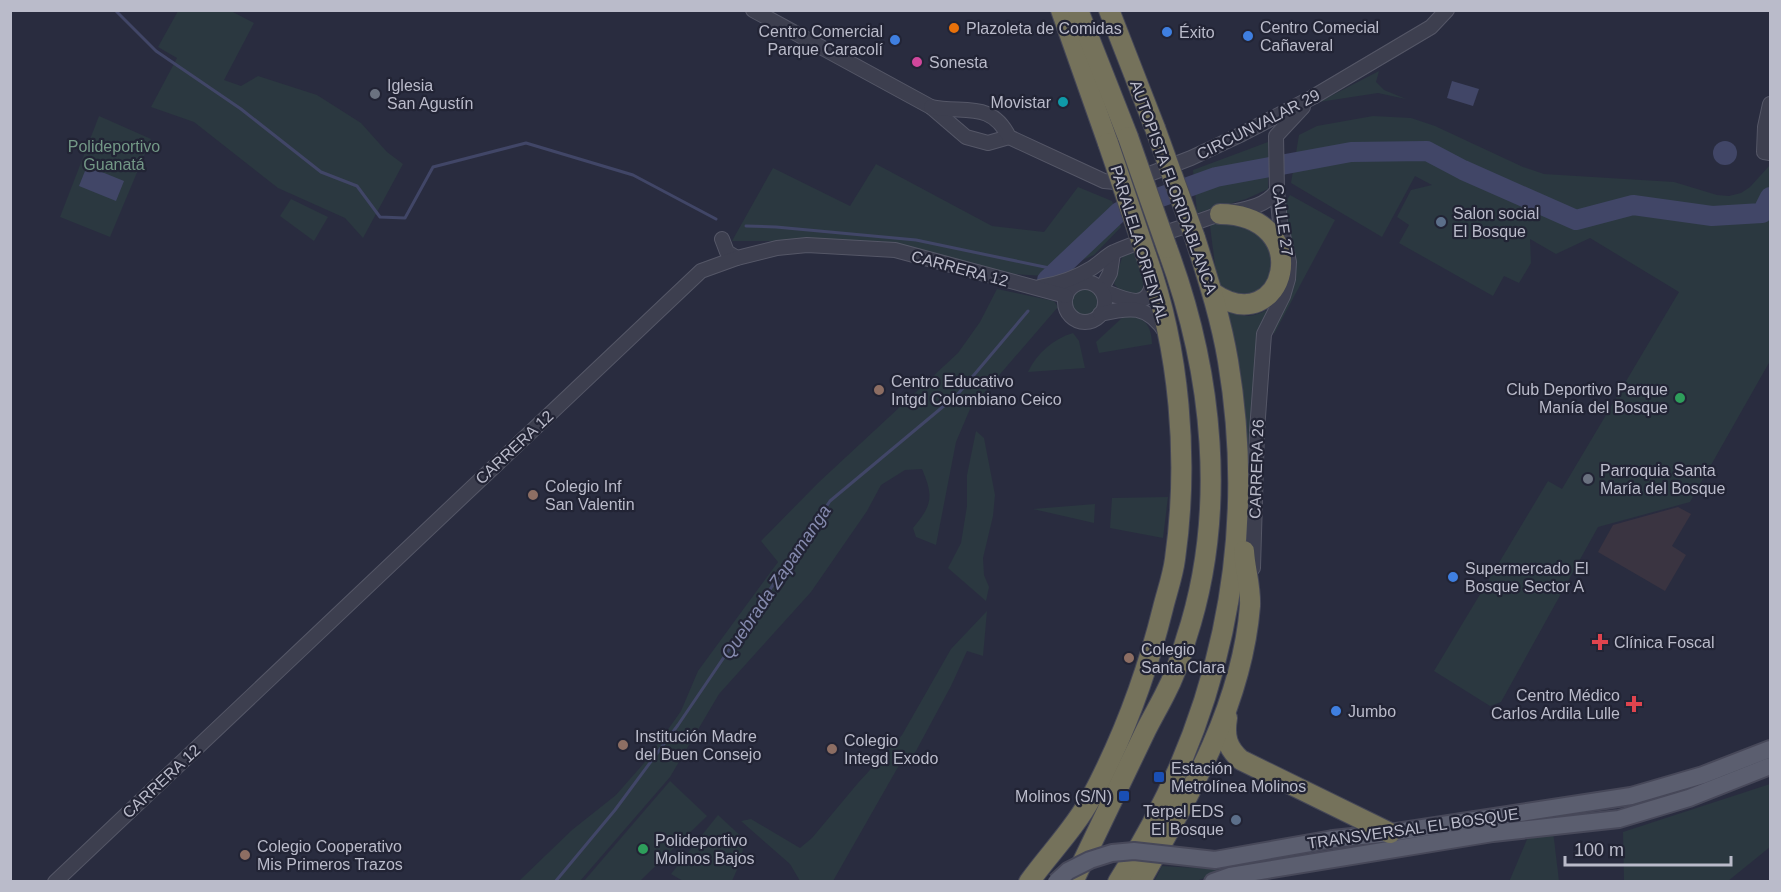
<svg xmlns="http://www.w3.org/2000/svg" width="1781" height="892" viewBox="0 0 1781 892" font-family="Arial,sans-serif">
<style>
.medical{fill:#3a3441}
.green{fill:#2b3840}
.water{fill:#414667}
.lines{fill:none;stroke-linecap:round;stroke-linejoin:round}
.stream{stroke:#414667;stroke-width:3}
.river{stroke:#414667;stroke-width:20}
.minor-casing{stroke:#555767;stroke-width:16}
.major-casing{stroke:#474859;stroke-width:20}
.highway-casing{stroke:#454757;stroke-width:22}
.minor{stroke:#3d3f4f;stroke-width:14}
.major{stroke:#5b5e6f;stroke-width:16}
.highway{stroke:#75725b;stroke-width:20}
.major-bridge-casing{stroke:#474859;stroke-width:20;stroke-linecap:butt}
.highway-bridge-casing{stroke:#454757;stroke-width:22;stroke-linecap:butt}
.major-bridge{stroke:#5b5e6f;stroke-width:16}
.highway-bridge{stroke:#75725b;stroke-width:20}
.food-dot{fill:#e8710a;stroke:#222435;stroke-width:2}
.shop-dot{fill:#3f7fe0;stroke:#222435;stroke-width:2}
.hotel-dot{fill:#d1479c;stroke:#222435;stroke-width:2}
.worship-dot{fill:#6b7280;stroke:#222435;stroke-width:2}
.culture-dot{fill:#0f9aa8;stroke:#222435;stroke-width:2}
.service-dot{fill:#5c6f8a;stroke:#222435;stroke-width:2}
.education-dot{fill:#8d6e63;stroke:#222435;stroke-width:2}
.leisure-dot{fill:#2e9e5b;stroke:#222435;stroke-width:2}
.health-dot{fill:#e0444e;stroke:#222435;stroke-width:2}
.transit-dot{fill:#1a4fb4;stroke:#222435;stroke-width:2}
.labels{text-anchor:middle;stroke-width:4.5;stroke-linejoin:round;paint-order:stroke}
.poi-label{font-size:16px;fill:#babbca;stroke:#222435;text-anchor:start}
.street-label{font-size:16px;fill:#babbca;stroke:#222435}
.park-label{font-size:16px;fill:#739886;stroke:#222435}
.water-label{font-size:18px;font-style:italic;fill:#858aae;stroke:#222435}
</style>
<rect width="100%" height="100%" fill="#292c3f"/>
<!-- medical -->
<polygon class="medical" points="1678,507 1691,514 1672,546 1686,555 1665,591 1598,552 1613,525"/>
<!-- green -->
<g class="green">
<polygon points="178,11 231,11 254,23 224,80 241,86 258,76 317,95 361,123 387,152 403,164 363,238 345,218 278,188 194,122 151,107 177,58 158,47"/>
<polygon points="1379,71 1376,82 1384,90 1406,99 1378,93 1319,102"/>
<polygon points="99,116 151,139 110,237 60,217"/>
<polygon points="1373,116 1411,118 1435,126 1523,167 1544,174 1674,182 1717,195 1729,196 1741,193 1750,187 1770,165 1770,361 1690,502 1598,527 1501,702 1490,706 1434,671 1548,481 1562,489 1679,292 1590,238 1556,254 1530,239 1531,263 1519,283 1504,276 1493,296 1399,243 1409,225 1397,217 1411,190 1432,185 1415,176 1382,237 1291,183 1299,135 1317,126"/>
<polygon points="1268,142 1268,189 1246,199 1197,213 1193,170"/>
<polygon points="876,164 992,226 1044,232 1078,187 1112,201 1121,227 1094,255 1045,276 1014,274 881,241 732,241 773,168 850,206"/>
<polygon points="1290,195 1335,220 1274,334 1272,329 1293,268 1284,204"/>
<polygon points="291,199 328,217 314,241 280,216"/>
<polygon points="1218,219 1249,223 1275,254 1277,274 1251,298 1225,293 1217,280 1210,226"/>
<path d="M1133,248C1138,261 1149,282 1139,297L1124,294L1114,284L1123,254Z"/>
<circle cx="1085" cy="302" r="14"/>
<path d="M997,289L1054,301L1058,307L970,409L956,442L936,545L916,537L913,528C932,505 934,497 922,469L905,470L881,485L867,511L811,592L719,694L670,777L580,881H519L572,830L616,795L645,762L681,711L698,671L778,562L761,541L818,483L958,353L980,322Z"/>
<path d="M1225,309C1243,317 1248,319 1267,310L1255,351L1254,373L1249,553L1244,525Z"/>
<path d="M1129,316C1147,318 1151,327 1152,344L1099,353L1096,342L1123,317Z"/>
<path d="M1073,333L1079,341L1085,368L1028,372C1037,353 1053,339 1073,333Z"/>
<polygon points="976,431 984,438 995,495 993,516 983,558 984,575 989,587 986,601 948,568 961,543 967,506 967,475"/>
<polygon points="1168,497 1163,538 1110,528 1112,498"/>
<polygon points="1095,504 1094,523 1033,509"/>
<polygon points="987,611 983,656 967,651 951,686 910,762 902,760 833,881 800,881 790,864 741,821 751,819 800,848 812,838 858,783 902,735 951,649"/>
<polygon points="670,781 707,816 640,881 584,881"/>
<polygon points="1770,784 1770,847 1728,881 1624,881 1623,832"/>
<polygon points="718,815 745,840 740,863 732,881 683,881 671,874"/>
<polygon points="1553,831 1559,881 1509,882 1528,837"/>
<polygon points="1272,858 1228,870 1196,881 1154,882 1162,866 1213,869"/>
</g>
<!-- water -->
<g class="water">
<polygon points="1452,81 1479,89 1473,106 1447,98"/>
<circle cx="1725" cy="153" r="12"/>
<polygon points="87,166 124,181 116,201 79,186"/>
</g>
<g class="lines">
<!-- stream -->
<g class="stream">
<polyline points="115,10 156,51 241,109 321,172 357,186 380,217 405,218 433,167 526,143 633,175 716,219"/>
<polyline points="746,226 776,227 916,240 1059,270"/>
<polyline points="555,882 615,810 678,725 830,501 957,395 1028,311"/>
</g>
<!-- river -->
<polyline class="river" points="1047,280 1119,212 1216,177 1351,152 1427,151 1463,170 1576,220 1633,205 1712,216 1762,213 1770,197"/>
<defs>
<g id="minor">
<polyline points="753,10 931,107 966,137 988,143 1009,137"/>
<polyline points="1770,104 1765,127 1764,152 1770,153"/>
<path d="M931,107C963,114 991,100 1009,137L1104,181L1126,183L1191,158L1242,134L1313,97L1431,27L1447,10"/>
<polyline points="722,239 727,252 737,258"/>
<path d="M1113,253L1110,273L1101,290C1123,298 1150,315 1153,278"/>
<circle cx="1085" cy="302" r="20"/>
<path d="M1040,287C1058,284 1076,278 1092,268C1100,263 1106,256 1114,252C1147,238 1181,228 1214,216C1237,209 1261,211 1277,191"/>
<path d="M1100,314C1130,307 1147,304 1166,333"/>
<polyline points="1253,568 1257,431 1264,334 1283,296 1288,279 1289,262 1280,222 1277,191 1276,136 1303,107"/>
<polyline points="55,882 701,271 737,258 777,248 807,245 895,250 1066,296"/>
</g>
<g id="major">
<polyline points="1333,839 1390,833 1631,796 1703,775 1770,749"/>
<polyline points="1213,882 1230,876 1493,833 1619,819 1689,798 1770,766"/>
</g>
<g id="highway">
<polyline points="1061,10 1108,143"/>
<polyline points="1078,10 1128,137"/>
<polyline points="1109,10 1155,128"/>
<path d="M1213,293C1285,342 1318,215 1220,214"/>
<path d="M1227,718C1224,736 1227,748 1241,760L1390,833"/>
<path d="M1029,882C1049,854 1075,828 1091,798C1123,738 1147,673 1163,608C1167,592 1173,575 1175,559C1189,460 1180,349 1146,255"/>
<path d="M1073,882C1097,831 1122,781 1146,730C1152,718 1159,706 1165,694C1174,677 1181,657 1186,639C1228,512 1213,372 1167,248"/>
<path d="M1118,882C1219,724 1259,546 1228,361C1221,319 1208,279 1195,238"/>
<path d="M1140,882C1189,796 1242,706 1250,606C1251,588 1245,569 1244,551"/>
</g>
</defs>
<!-- minor casing -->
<use href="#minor" class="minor-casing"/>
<!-- major casing -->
<use href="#major" class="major-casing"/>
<!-- highway casing -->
<use href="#highway" class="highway-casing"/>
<!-- minor -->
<use href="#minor" class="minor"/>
<!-- major -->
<use href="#major" class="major"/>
<!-- highway -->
<use href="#highway" class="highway"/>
<defs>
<polyline id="major-bridge" points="1056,882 1068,871 1090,860 1112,853 1134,851 1215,860 1333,839"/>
<g id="highway-bridge">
<polyline points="1155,128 1195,238"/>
<polyline points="1128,137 1167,248"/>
<polyline points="1108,143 1146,255"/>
</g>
</defs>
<!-- major-bridge casing -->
<use href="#major-bridge" class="major-bridge-casing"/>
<!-- highway-bridge casing -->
<use href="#highway-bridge" class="highway-bridge-casing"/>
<!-- major-bridge -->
<use href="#major-bridge" class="major-bridge"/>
<!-- highway-bridge -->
<use href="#highway-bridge" class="highway-bridge"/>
</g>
<!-- markers -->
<circle class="food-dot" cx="954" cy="28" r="6"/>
<g class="shop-dot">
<circle cx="1167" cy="32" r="6"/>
<circle cx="1248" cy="36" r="6"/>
<circle cx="895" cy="40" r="6"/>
<circle cx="1453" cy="577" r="6"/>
<circle cx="1336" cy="711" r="6"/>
</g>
<circle class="hotel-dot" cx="917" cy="62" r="6"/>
<g class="worship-dot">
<circle cx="375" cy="94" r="6"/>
<circle cx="1588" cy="479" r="6"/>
</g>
<circle class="culture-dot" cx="1063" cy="102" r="6"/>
<g class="service-dot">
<circle cx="1441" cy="222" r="6"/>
<circle cx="1236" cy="820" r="6"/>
</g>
<g class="education-dot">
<circle cx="879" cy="390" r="6"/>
<circle cx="533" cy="495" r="6"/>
<circle cx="1129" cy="658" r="6"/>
<circle cx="623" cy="745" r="6"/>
<circle cx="832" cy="749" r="6"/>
<circle cx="245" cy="855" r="6"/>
</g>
<g class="leisure-dot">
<circle cx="1680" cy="398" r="6"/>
<circle cx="643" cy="849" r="6"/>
</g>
<g class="health-dot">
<path d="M1597 633h6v6h6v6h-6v6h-6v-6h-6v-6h6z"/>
<path d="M1631 695h6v6h6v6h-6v6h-6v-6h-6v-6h6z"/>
</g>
<g class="transit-dot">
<rect x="1153" y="771" width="12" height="12" rx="3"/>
<rect x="1118" y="790" width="12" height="12" rx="3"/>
</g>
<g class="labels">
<!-- poi labels -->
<g class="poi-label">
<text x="1260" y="33">Centro Comecial<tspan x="1260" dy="18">Cañaveral</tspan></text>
<text x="966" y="34">Plazoleta de Comidas</text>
<text x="883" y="37" text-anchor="end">Centro Comercial<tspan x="883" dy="18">Parque Caracolí</tspan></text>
<text x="1179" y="38">Éxito</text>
<text x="929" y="68">Sonesta</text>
<text x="387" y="91">Iglesia<tspan x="387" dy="18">San Agustín</tspan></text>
<text x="1051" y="108" text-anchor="end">Movistar</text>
<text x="1453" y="219">Salon social<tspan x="1453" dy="18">El Bosque</tspan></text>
<text x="891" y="387">Centro Educativo<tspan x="891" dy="18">Intgd Colombiano Ceico</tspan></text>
<text x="1668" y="395" text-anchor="end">Club Deportivo Parque<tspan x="1668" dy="18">Manía del Bosque</tspan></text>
<text x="1600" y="476">Parroquia Santa<tspan x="1600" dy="18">María del Bosque</tspan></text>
<text x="545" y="492">Colegio Inf<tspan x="545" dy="18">San Valentin</tspan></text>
<text x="1465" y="574">Supermercado El<tspan x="1465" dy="18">Bosque Sector A</tspan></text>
<text x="1614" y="648">Clínica Foscal</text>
<text x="1141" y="655">Colegio<tspan x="1141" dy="18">Santa Clara</tspan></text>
<text x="1620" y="701" text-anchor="end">Centro Médico<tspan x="1620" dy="18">Carlos Ardila Lulle</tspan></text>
<text x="1348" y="717">Jumbo</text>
<text x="635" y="742">Institución Madre<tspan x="635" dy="18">del Buen Consejo</tspan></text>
<text x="844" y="746">Colegio<tspan x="844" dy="18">Integd Exodo</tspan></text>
<text x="1171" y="774">Estación<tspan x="1171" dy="18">Metrolínea Molinos</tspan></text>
<text x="1112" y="802" text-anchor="end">Molinos (S/N)</text>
<text x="1224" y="817" text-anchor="end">Terpel EDS<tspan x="1224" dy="18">El Bosque</tspan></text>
<text x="655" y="846">Polideportivo<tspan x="655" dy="18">Molinos Bajos</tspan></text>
<text x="257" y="852">Colegio Cooperativo<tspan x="257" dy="18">Mis Primeros Trazos</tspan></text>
</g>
<!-- street labels -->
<g class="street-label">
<text transform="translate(1258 124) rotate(-27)" y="6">CIRCUNVALAR 29</text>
<text transform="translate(1174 187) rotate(70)" y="6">AUTOPISTA FLORIDABLANCA</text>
<text transform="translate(1283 220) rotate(82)" y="6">CALLE 27</text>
<text transform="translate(1140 244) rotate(73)" y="6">PARALELA ORIENTAL</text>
<text transform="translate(960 268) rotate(15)" y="6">CARRERA 12</text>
<text transform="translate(514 447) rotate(-43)" y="6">CARRERA 12</text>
<text transform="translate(1256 469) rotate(-88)" y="6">CARRERA 26</text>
<text transform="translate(161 781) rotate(-43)" y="6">CARRERA 12</text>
<text transform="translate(1413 828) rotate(-8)" y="6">TRANSVERSAL EL BOSQUE</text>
</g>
<!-- park labels -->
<g class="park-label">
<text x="114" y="152">Polideportivo<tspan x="114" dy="18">Guanatá</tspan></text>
</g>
<!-- water labels -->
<g class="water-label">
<text transform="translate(776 582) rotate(-56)" y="6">Quebrada Zapamanga</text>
</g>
</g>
<!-- border -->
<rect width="1781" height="892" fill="none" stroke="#babbca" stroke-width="24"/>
<!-- scale -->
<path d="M1565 856v9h166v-9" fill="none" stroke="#babbca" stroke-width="3"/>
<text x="1574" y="856" font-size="18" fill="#babbca" stroke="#222435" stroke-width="4.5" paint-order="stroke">100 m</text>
</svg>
